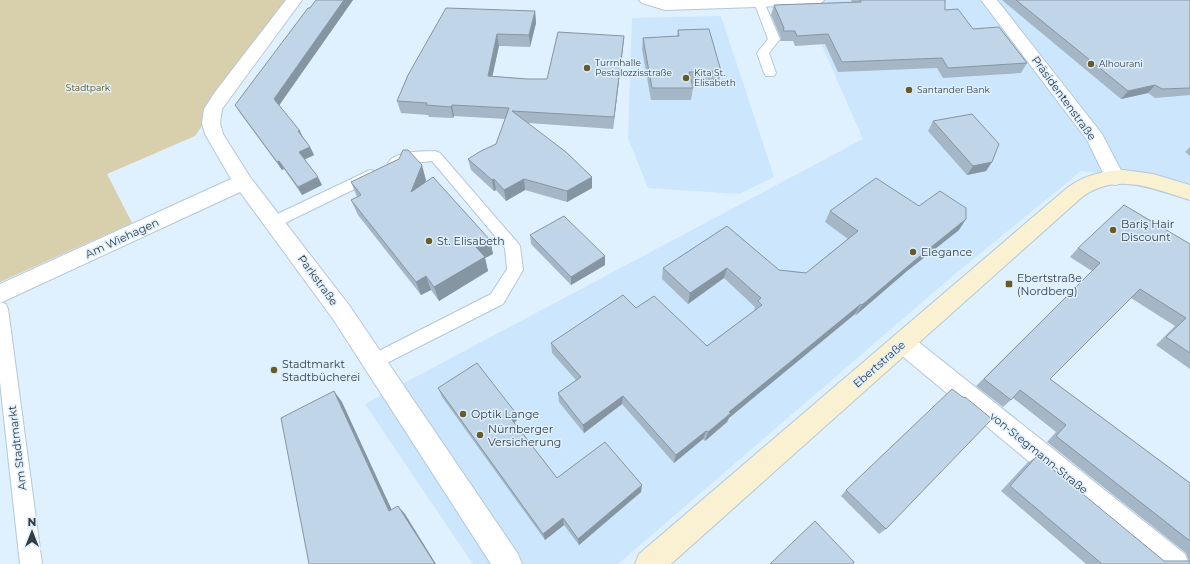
<svg xmlns="http://www.w3.org/2000/svg" width="1190" height="564" viewBox="0 0 1190 564" font-family="Montserrat,sans-serif">
<style>
.built{fill:#cbe6fd}
.green{fill:#d8cfad}
.lines{fill:none;stroke-linecap:round;stroke-linejoin:round}
.lane-casing{stroke:#b3c8d9;stroke-width:2}
.street-casing{stroke:#b3c8d9;stroke-width:2}
.secondary-casing{stroke:#b3c8d9;stroke-width:2}
.lane{fill:#fff;fill-rule:evenodd}
.street{fill:#fff;fill-rule:evenodd}
.secondary{fill:#f9f1d2;fill-rule:evenodd}
.wall{fill:#a5b7c7}
.shaded-wall{fill:#8695a2}
.building{fill:#c0d5e7;stroke:#8695a2}
.poi-dot{fill:#685b28;stroke:#dff0ff;stroke-width:1.5}
.labels{text-anchor:middle;stroke-width:3;stroke-linejoin:round;paint-order:stroke}
.far-poi-label{font-size:9px;fill:#353d44;stroke:#dff0ff;text-anchor:start}
.far-park-label{font-size:9px;fill:#574802;stroke:#dff0ff}
.street-label{font-size:11px;fill:#353d44;stroke:#dff0ff}
.poi-label{font-size:11px;fill:#353d44;stroke:#dff0ff;text-anchor:start}
</style>
<rect width="100%" height="100%" fill="#dff0ff"/>
<!-- built -->
<g class="built">
<polygon points="802,0 1104,0 1190,78 1190,191 1113,174 1081,171 955,274 618,564 473,564 365,404 863,139"/>
<polygon points="721,16 774,177 739,194 648,188 628,138 632,18"/>
</g>
<!-- green -->
<polygon class="green" points="0,0 287,0 195,136 107,174 132,223 0,282"/>
<g class="lines">
<defs>
<g id="lane">
<polygon points="755,0 763,0 764,2 780,39 769,53 776,73 774,76 766,76 764,73 757,53 768,39 754,2"/>
<path d="M435,151L440,153L517,242L520,246L523,270L503,304L375,369L369,366L366,361L369,356L491,294L507,269L505,248L432,161L406,164L395,168L390,166L388,163C396,150 422,152 435,151Z"/>
<polygon points="370,170 375,171 377,175 375,179 279,226 274,228 269,226 267,222 269,218"/>
<polygon points="0,302 6,304 8,309 42,564 20,564 0,382"/>
</g>
<g id="street">
<polygon points="286,0 302,0 222,109 220,123 223,134 250,177 349,305 518,554 522,564 491,564 333,319 240,192 0,303 0,284 231,179 205,134 202,123 204,109 215,92"/>
<polygon points="639,0 824,0 821,3 816,5 665,10 642,3"/>
<polygon points="981,0 997,0 1102,134 1125,178 1122,183 1115,185 1108,183 1087,140"/>
<polygon points="903,333 911,336 1185,554 1189,564 1152,564 895,350 891,343 895,336"/>
</g>
<path id="secondary" d="M1124,170L1153,174L1190,185V200C1153,189 1116,171 1081,198L671,564H635L639,554L1067,188C1085,175 1102,171 1124,170Z"/>
</defs>
<!-- lane casing -->
<use href="#lane" class="lane-casing"/>
<!-- street casing -->
<use href="#street" class="street-casing"/>
<!-- secondary casing -->
<use href="#secondary" class="secondary-casing"/>
<!-- lane -->
<use href="#lane" class="lane"/>
<!-- street -->
<use href="#street" class="street"/>
<!-- secondary -->
<use href="#secondary" class="secondary"/>
</g>
<!-- wall -->
<g class="wall">
<polygon points="316,0 353,0 279,105 310,147 314,155 304,160 322,185 302,195 284,169 282,170 240,113 235,105"/>
<polygon points="851,0 945,0 945,10 973,29 1027,63 1021,73 943,78 937,68 838,72 825,44 795,46 793,41 780,41 781,38 771,15 774,5 852,2"/>
<polygon points="1002,0 1190,0 1190,95 1155,98 1148,93 1121,99"/>
<polygon points="535,11 536,23 530,47 499,46 492,76 527,79 547,79 624,36 623,47 613,129 528,123 592,188 567,202 525,190 506,201 496,190 494,191 471,170 468,159 496,144 505,119 454,116 453,118 429,117 428,115 401,113 397,101 408,75"/>
<polygon points="678,30 721,71 719,83 692,84 693,88 691,100 651,100 642,49 643,38 677,36"/>
<polygon points="933,121 992,162 986,171 967,175 928,131"/>
<polygon points="1190,147 1190,156 1185,152"/>
<polygon points="399,159 426,180 425,183 490,240 493,254 485,258 488,271 439,301 431,290 421,295 358,215 351,200 357,197 351,182"/>
<polygon points="919,206 959,230 907,271 856,315 855,314 729,418 727,422 705,441 703,439 674,463 622,404 584,433 559,402 558,393 576,380 552,353 551,343 636,308 707,346 754,311 755,307 724,278 688,304 662,279 663,268 727,226 779,270 806,273 848,239 825,222 830,211"/>
<polygon points="530,235 605,256 605,265 571,285 531,244"/>
<polygon points="1190,244 1190,369 1156,345 1175,326 1131,298 1050,379 1190,483 1190,564 1086,564 1001,491 1027,463 1036,457 1164,561 1189,561 1186,553 1047,442 1056,432 1013,398 1003,407 976,386 1092,271 1070,257 1078,248"/>
<polygon points="438,388 515,412 517,420 514,423 557,478 641,492 579,545 564,525 545,540 442,397"/>
<polygon points="846,490 886,529 879,534 841,496"/>
</g>
<!-- shaded-wall -->
<g class="shaded-wall">
<polygon points="344,0 353,0 278,107 274,99"/>
<polygon points="535,11 536,23 530,47 529,35"/>
<polygon points="497,34 499,46 490,87 488,76"/>
<polygon points="624,36 623,47 613,129 614,117"/>
<polygon points="1155,85 1148,93 1121,99 1128,91"/>
<polygon points="452,105 454,116 453,118 451,107"/>
<polygon points="298,131 300,131 304,139"/>
<polygon points="310,147 314,155 303,160 299,152"/>
<polygon points="279,161 284,169 282,170 277,162"/>
<polygon points="992,162 986,171 967,175 973,166"/>
<polygon points="422,165 426,180 416,207 411,192"/>
<polygon points="318,177 322,185 302,195 298,187"/>
<polygon points="592,177 592,188 567,202 567,191"/>
<polygon points="494,179 496,190 494,191 492,180"/>
<polygon points="524,179 525,190 506,201 504,190"/>
<polygon points="966,219 959,230 907,271 856,315 862,305 914,261"/>
<polygon points="490,240 493,254 485,258 488,271 439,301 434,287 476,247"/>
<polygon points="605,256 605,265 571,285 571,277"/>
<polygon points="727,268 724,278 688,304 690,293"/>
<polygon points="426,276 431,290 421,295 416,282"/>
<polygon points="861,304 855,314 729,418 727,422 705,441 708,432 729,412"/>
<polygon points="334,391 342,402 396,519 389,511"/>
<polygon points="623,396 622,404 584,433 583,425"/>
<polygon points="515,412 517,420 511,425 509,416"/>
<polygon points="706,431 703,439 674,463 676,455"/>
<polygon points="642,485 641,492 579,545 578,539"/>
<polygon points="398,506 405,514 436,564 435,564"/>
<polygon points="563,518 564,525 545,540 543,534"/>
</g>
<!-- building -->
<g class="building">
<polygon points="316,0 344,0 274,99 300,131 298,131 310,147 299,152 318,177 298,187 279,161 277,162 235,105 308,8 310,8"/>
<polygon points="860,0 945,0 945,10 958,9 973,29 999,27 1027,63 948,68 942,58 842,62 828,34 797,36 795,31 783,31 784,28 774,5 861,2"/>
<polygon points="1016,0 1190,0 1190,88 1162,89 1155,85 1128,91"/>
<polygon points="446,8 535,11 529,35 497,34 488,76 527,79 547,79 558,32 624,36 614,117 512,111 566,152 592,177 567,191 524,179 504,190 494,179 492,180 468,159 481,151 496,144 509,108 452,105 451,107 426,105 427,103 397,101 408,75"/>
<polygon points="709,29 721,71 689,72 693,88 652,88 643,38 679,36 678,30"/>
<polygon points="972,114 999,144 992,162 973,166 933,121"/>
<polygon points="403,150 408,150 422,165 411,192 433,177 490,240 476,247 485,257 434,287 426,276 416,282 351,200 361,195 351,182 399,159"/>
<polygon points="876,178 919,206 940,191 966,208 966,219 914,261 862,305 861,304 729,412 731,413 708,432 706,431 676,455 623,396 583,425 558,393 581,377 551,343 623,295 636,308 654,296 707,346 762,305 758,301 761,298 727,268 690,293 663,268 727,226 779,270 806,273 858,231 830,211"/>
<polygon points="1124,205 1190,244 1190,353 1166,337 1186,318 1140,289 1050,379 1190,483 1190,541 1056,436 1066,425 1020,390 1011,400 984,379 1100,263 1078,248"/>
<polygon points="564,216 605,256 571,277 530,235"/>
<polygon points="477,363 515,412 509,416 557,478 605,442 642,485 578,539 563,518 543,534 438,388"/>
<polygon points="952,389 964,398 965,397 992,419 886,529 846,490"/>
<polygon points="334,391 389,511 398,506 435,564 309,564 281,418"/>
<polygon points="1036,457 1038,457 1164,561 1190,561 1190,564 1102,564 1010,486"/>
<polygon points="815,521 854,562 853,564 770,564"/>
</g>
<!-- markers -->
<g class="poi-dot">
<circle cx="1091" cy="64" r="4"/>
<circle cx="587" cy="68" r="4"/>
<circle cx="686" cy="78" r="4"/>
<circle cx="909" cy="90" r="4"/>
<circle cx="1113" cy="230" r="4"/>
<circle cx="429" cy="241" r="4"/>
<circle cx="913" cy="252" r="4"/>
<rect x="1005" y="280" width="8" height="8" rx="2"/>
<circle cx="274" cy="370" r="4"/>
<circle cx="463" cy="414" r="4"/>
<circle cx="480" cy="435" r="4"/>
</g>
<g class="labels">
<!-- far-poi labels -->
<g class="far-poi-label">
<text x="595" y="66">Turrnhalle<tspan x="595" dy="10">Pestalozzisstraße</tspan></text>
<text x="1099" y="67">Alhourani</text>
<text x="694" y="76">Kita St.<tspan x="694" dy="10">Elisabeth</tspan></text>
<text x="917" y="93">Santander Bank</text>
</g>
<!-- far-park labels -->
<g class="far-park-label">
<text x="88" y="91">Stadtpark</text>
</g>
<!-- street labels -->
<g class="street-label">
<text transform="translate(1064 98) rotate(54)" y="4">Präsidentenstraße</text>
<text transform="translate(122 238) rotate(-25)" y="4">Am Wiehagen</text>
<text transform="translate(318 280) rotate(54)" y="4">Parkstraße</text>
<text transform="translate(879 364) rotate(-41)" y="4">Ebertstraße</text>
<text transform="translate(17 448) rotate(-97)" y="4">Am Stadtmarkt</text>
<text transform="translate(1039 453) rotate(39)" y="4">von-Stegmann-Straße</text>
</g>
<!-- poi labels -->
<g class="poi-label">
<text x="1121" y="228">Bariş Hair<tspan x="1121" dy="13">Discount</tspan></text>
<text x="437" y="245">St. Elisabeth</text>
<text x="921" y="256">Elegance</text>
<text x="1017" y="282">Ebertstraße<tspan x="1017" dy="13">(Nordberg)</tspan></text>
<text x="282" y="368">Stadtmarkt<tspan x="282" dy="13">Stadtbücherei</tspan></text>
<text x="471" y="418">Optik Lange</text>
<text x="488" y="433">Nürnberger<tspan x="488" dy="13">Versicherung</tspan></text>
</g>
</g>
<!-- north arrow -->
<g transform="translate(32 532)" stroke="#dff0ff" stroke-width="3" paint-order="stroke">
<path d="M0-3L7 15L0 10L-7 15Z" fill="#353d44"/>
<text y="-6" font-size="11" font-weight="bold" text-anchor="middle" fill="#353d44">N</text>
</g>
</svg>
